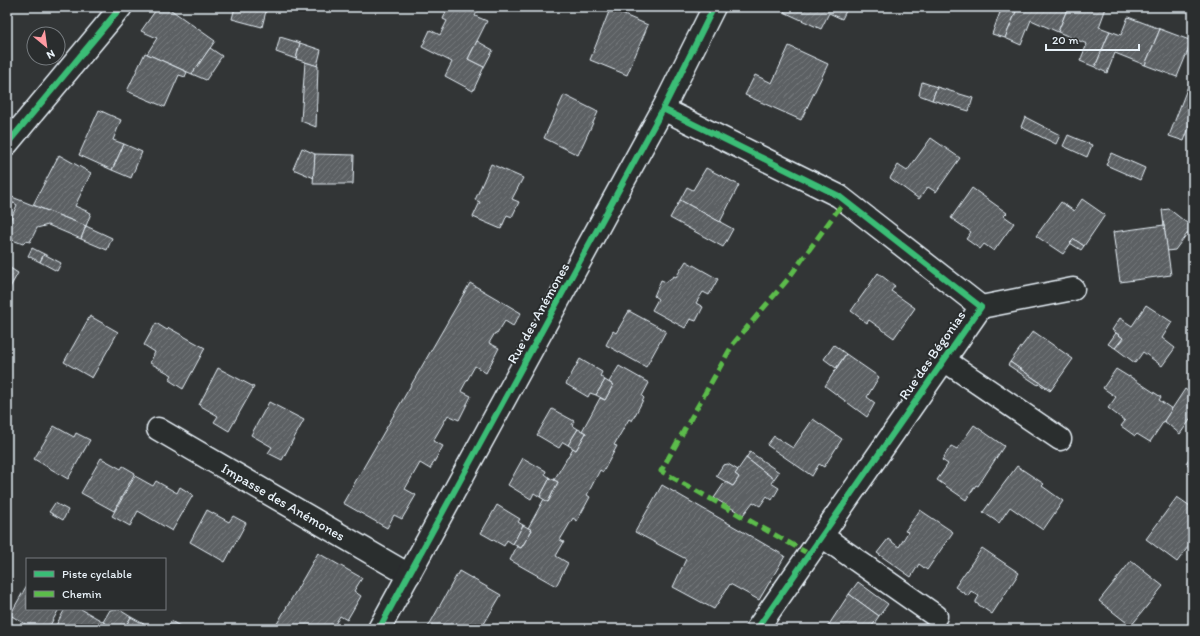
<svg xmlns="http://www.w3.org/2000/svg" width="1200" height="636" viewBox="0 0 1200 636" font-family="Itim,sans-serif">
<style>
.building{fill:url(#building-hatch);stroke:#e8f1f8}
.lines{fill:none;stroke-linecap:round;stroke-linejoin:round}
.minor-casing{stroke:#e8f1f8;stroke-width:25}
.minor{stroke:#2a2d2e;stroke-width:22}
.quiet{stroke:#5cbc4b;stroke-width:5;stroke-dasharray:10 5;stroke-linecap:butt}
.cycleway-casing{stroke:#2a2d2e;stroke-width:8}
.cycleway{stroke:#3abd76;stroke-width:6}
.labels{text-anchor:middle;stroke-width:4;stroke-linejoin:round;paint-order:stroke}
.street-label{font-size:14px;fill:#e8f1f8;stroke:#2a2d2e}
</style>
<defs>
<pattern id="building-hatch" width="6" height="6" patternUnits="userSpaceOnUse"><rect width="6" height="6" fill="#5c6063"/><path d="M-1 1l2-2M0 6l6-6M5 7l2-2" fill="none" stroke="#73777a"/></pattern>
</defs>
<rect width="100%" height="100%" fill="#323536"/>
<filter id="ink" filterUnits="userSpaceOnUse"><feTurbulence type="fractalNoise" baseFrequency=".025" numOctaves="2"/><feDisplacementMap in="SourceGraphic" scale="8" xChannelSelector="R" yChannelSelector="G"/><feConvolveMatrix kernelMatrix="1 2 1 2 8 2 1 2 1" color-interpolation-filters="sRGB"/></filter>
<g filter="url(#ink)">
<!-- building -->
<g class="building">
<polygon points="158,7 167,7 215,41 192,74 147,54 157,38 141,31"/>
<polygon points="235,7 267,7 262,27 232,19"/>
<polygon points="448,7 465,7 477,12 475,16 487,21 468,59 484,67 473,91 445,76 452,62 422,47 430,30 440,35 447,21 443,19"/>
<polygon points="787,7 848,7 842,19 829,13 821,29 784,12"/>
<polygon points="1002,7 1018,7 1005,38 992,34"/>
<polygon points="1018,7 1068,7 1058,32 1031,20 1021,45 1005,38"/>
<polygon points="1068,7 1106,8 1099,27 1110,31 1095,67 1080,61 1087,44 1058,32"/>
<polygon points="610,9 648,25 627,75 590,60"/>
<polygon points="1128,17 1160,29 1145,65 1115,53 1107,73 1095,67 1110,31 1121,35"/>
<polygon points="1160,29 1192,41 1177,77 1145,65"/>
<polygon points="280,37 300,43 296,59 276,52"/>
<polygon points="477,41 493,50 484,67 468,59"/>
<polygon points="300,43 321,50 317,66 296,59"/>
<polygon points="789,46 828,64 801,120 745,95 755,75 772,83"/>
<polygon points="210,48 222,56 206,80 192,74"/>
<polygon points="145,53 187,72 185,77 179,75 165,107 127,91"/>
<polygon points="305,62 318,66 316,127 301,121"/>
<polygon points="1193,73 1193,117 1184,141 1169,136"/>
<polygon points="922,82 937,87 932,100 919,95"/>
<polygon points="937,87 973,98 969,111 932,100"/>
<polygon points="564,95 598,112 578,155 544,138"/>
<polygon points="99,110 121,120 113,140 124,144 112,170 79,155"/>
<polygon points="1025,117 1060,135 1056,144 1021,127"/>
<polygon points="1068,135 1092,145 1087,157 1063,146"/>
<polygon points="931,138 960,158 936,192 928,187 919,199 890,178 898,165 907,171"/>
<polygon points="124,144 142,152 131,178 112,170"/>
<polygon points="302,148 315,154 314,178 293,169"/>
<polygon points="1111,153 1145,168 1140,180 1106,165"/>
<polygon points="315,154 354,155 353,184 313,184"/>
<polygon points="59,155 91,173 75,206 91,213 86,226 33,205"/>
<polygon points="491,164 523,178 512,199 519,202 512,217 507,215 501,229 473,217 480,202 475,200"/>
<polygon points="706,168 739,185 720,222 680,200 687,187 693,190"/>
<polygon points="972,188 1007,213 1004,216 1014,223 994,251 984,244 980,249 966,239 971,232 951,218"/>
<polygon points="7,195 86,226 81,239 48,225 37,228 30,242 26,241 23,244 7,238 7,227 17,205 14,203 7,206"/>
<polygon points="1082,199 1105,215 1084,246 1074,239 1063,254 1036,236 1061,202 1074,211"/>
<polygon points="680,200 733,229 723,247 670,218"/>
<polygon points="1169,209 1192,227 1175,250 1167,251 1162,210"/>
<polygon points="1164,225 1171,275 1120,282 1113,232"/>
<polygon points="86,226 112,238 107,250 81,239"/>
<polygon points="1074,239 1084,246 1081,250 1070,243"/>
<polygon points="32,248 44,254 40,262 28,256"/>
<polygon points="44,254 61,263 57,271 40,262"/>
<polygon points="686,261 718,279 709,295 703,292 696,303 703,307 696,321 690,319 685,328 652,310 658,299 654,296 661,280 666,282 674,276 676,277"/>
<polygon points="7,266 18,273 7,293"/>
<polygon points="878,273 895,286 891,291 915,308 894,338 869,320 867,323 851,311"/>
<polygon points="470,283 521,313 513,326 505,321 497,334 495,333 489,343 499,348 486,373 475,366 461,391 471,396 459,420 448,415 433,441 443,446 430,469 420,463 405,489 416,495 402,519 394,515 387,528 343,503"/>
<polygon points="1146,305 1172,322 1162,338 1175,348 1162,366 1143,352 1135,363 1115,348 1123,338 1112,330 1120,318 1132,326"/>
<polygon points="629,311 666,331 646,367 606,345 613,331 616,333"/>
<polygon points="90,316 118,332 92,378 64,362"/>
<polygon points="156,323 167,330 169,328 205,348 183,389 169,380 172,375 150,363 155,352 144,345"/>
<polygon points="1033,331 1073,359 1051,390 1010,362"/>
<polygon points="1116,333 1123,338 1115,348 1108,344"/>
<polygon points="834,345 846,354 836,368 824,359"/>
<polygon points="846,354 879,377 867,397 875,403 867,417 825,386"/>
<polygon points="580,359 602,372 600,376 605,380 596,395 590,393 588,397 566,384"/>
<polygon points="1010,362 1051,390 1050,391 1039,384 1038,385 1008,365"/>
<polygon points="619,366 649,383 642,396 644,398 632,421 629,419 614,445 617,446 603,472 600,470 587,495 590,497 577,521 573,518 560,540 564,542 556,556 568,563 556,586 510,560 517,546 521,548 532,530 528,528 544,499 548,502 558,482 554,480 573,448 576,450 586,433 582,431 600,398 605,400 613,385 609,382"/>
<polygon points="218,368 254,387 229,431 214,422 218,416 199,405"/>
<polygon points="1116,369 1129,377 1129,376 1161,397 1159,400 1172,409 1150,442 1137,434 1135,436 1121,426 1125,421 1108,408 1116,397 1103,388"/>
<polygon points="605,380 613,385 605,400 596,395"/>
<polygon points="1185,389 1193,395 1193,418 1192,417 1180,434 1164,421"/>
<polygon points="269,402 304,420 282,460 268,453 272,447 251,435"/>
<polygon points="552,409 574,421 572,425 578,429 568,445 563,442 559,448 537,435"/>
<polygon points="813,419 842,439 824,467 819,464 812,476 767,445 774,436 793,448"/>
<polygon points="974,425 1004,446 978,486 976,485 966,500 937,480 948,464 942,460 951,446 957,449"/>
<polygon points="54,426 74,437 76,433 90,440 68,479 34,459"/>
<polygon points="578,429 586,433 576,450 568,445"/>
<polygon points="750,452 779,472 774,479 746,458"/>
<polygon points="1193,453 1193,469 1186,463"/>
<polygon points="101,458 121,469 123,466 135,473 114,511 81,493"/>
<polygon points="523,458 546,471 545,474 550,478 540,497 534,493 531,499 508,485"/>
<polygon points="746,458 774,479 771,483 779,488 772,500 767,496 760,506 753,502 743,515 714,498 725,482 733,486 739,477 735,474"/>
<polygon points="728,464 738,470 735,474 739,477 733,486 716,476 723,465"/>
<polygon points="1017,466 1044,484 1042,486 1063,501 1043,530 1010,507 999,523 983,512"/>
<polygon points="135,476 153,486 156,481 177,493 180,487 193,495 172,531 138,511 130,526 112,516"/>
<polygon points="550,478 558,482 548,502 540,497"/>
<polygon points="662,485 785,556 759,600 730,584 714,609 673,587 686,559 635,532"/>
<polygon points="1177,497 1193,508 1193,540 1177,562 1146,539"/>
<polygon points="55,503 68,510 63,520 49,512"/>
<polygon points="497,505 520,519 518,522 523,525 513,544 507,540 504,546 481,533"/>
<polygon points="207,510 229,522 233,516 246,523 225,562 190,542"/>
<polygon points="920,510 953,532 927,570 919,564 911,577 877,553 888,539 899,547 908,532 905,531"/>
<polygon points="523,525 532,530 521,548 513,544"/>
<polygon points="982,548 1019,573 992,614 976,603 976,601 979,596 971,591 968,596 955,587"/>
<polygon points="318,553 362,578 354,591 361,596 347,620 340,616 332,629 274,629"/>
<polygon points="1131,561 1163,586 1131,626 1099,601"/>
<polygon points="459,571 501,595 481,629 427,629"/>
<polygon points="858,582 888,604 879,616 849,594"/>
<polygon points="27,585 27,609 59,609 48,629 29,629 30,627 10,615"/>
<polygon points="849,594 879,616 870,629 826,629"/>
<polygon points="65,609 81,609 116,629 57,629 55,627"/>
<polygon points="114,609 118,609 131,617 124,629 116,629 103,622 110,610"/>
<polygon points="131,617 149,627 147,629 124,629"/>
<polygon points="171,621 185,629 167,629"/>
</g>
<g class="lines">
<defs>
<g id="minor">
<polyline points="663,109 839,196 981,307 757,629"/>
<polyline points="7,144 121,7"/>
<polyline points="981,307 1073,289"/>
<polyline points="944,360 1060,439"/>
<path id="s1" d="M158,429L409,575"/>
<polyline points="822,536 936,616"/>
<polyline points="379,629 663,109 714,7"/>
</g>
</defs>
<!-- minor casing -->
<use href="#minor" class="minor-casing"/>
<!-- minor -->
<use href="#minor" class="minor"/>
<!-- quiet -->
<polyline class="quiet" points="809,554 661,471 733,344 788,279 845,200"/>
<defs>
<g id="cycleway">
<polyline points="663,109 839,196 981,307 757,629"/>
<polyline points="7,144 121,7"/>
<polyline points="379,629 663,109 714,7"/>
</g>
</defs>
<!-- cycleway casing -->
<use href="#cycleway" class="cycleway-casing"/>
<!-- cycleway -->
<use href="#cycleway" class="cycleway"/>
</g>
</g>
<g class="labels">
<!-- street labels -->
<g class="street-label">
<text transform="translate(538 313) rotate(-61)" y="5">Rue des Anémones</text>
<text transform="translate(932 355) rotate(-55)" y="5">Rue des Bégonias</text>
<text dy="5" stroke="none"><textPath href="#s1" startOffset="145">Impasse des Anémones</textPath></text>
</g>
</g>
<!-- margin -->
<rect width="1200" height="636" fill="none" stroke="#2a2d2e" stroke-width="24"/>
<rect x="12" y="12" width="1176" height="612" fill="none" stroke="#e8f1f8" stroke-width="1.5" filter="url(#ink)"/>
<!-- legend -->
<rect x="26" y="558" width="140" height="52" fill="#2a2d2e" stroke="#767b7f"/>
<rect x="34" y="571" width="20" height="6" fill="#3abd76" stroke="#767b7f"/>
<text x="62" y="578" font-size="12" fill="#e8f1f8">Piste cyclable</text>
<rect x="34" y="591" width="20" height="6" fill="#5cbc4b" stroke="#767b7f"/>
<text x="62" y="598" font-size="12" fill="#e8f1f8">Chemin</text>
<!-- north arrow -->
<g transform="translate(46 46) rotate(151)"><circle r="19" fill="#2a2d2e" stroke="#767b7f"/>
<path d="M0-3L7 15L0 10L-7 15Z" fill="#ff9aa2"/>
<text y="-6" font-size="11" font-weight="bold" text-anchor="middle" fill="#e8f1f8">N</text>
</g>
<!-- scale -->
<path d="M1046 44v6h93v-6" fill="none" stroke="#e8f1f8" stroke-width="2"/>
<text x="1052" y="44" font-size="12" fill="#e8f1f8" stroke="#2a2d2e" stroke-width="3" paint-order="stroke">20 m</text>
</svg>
